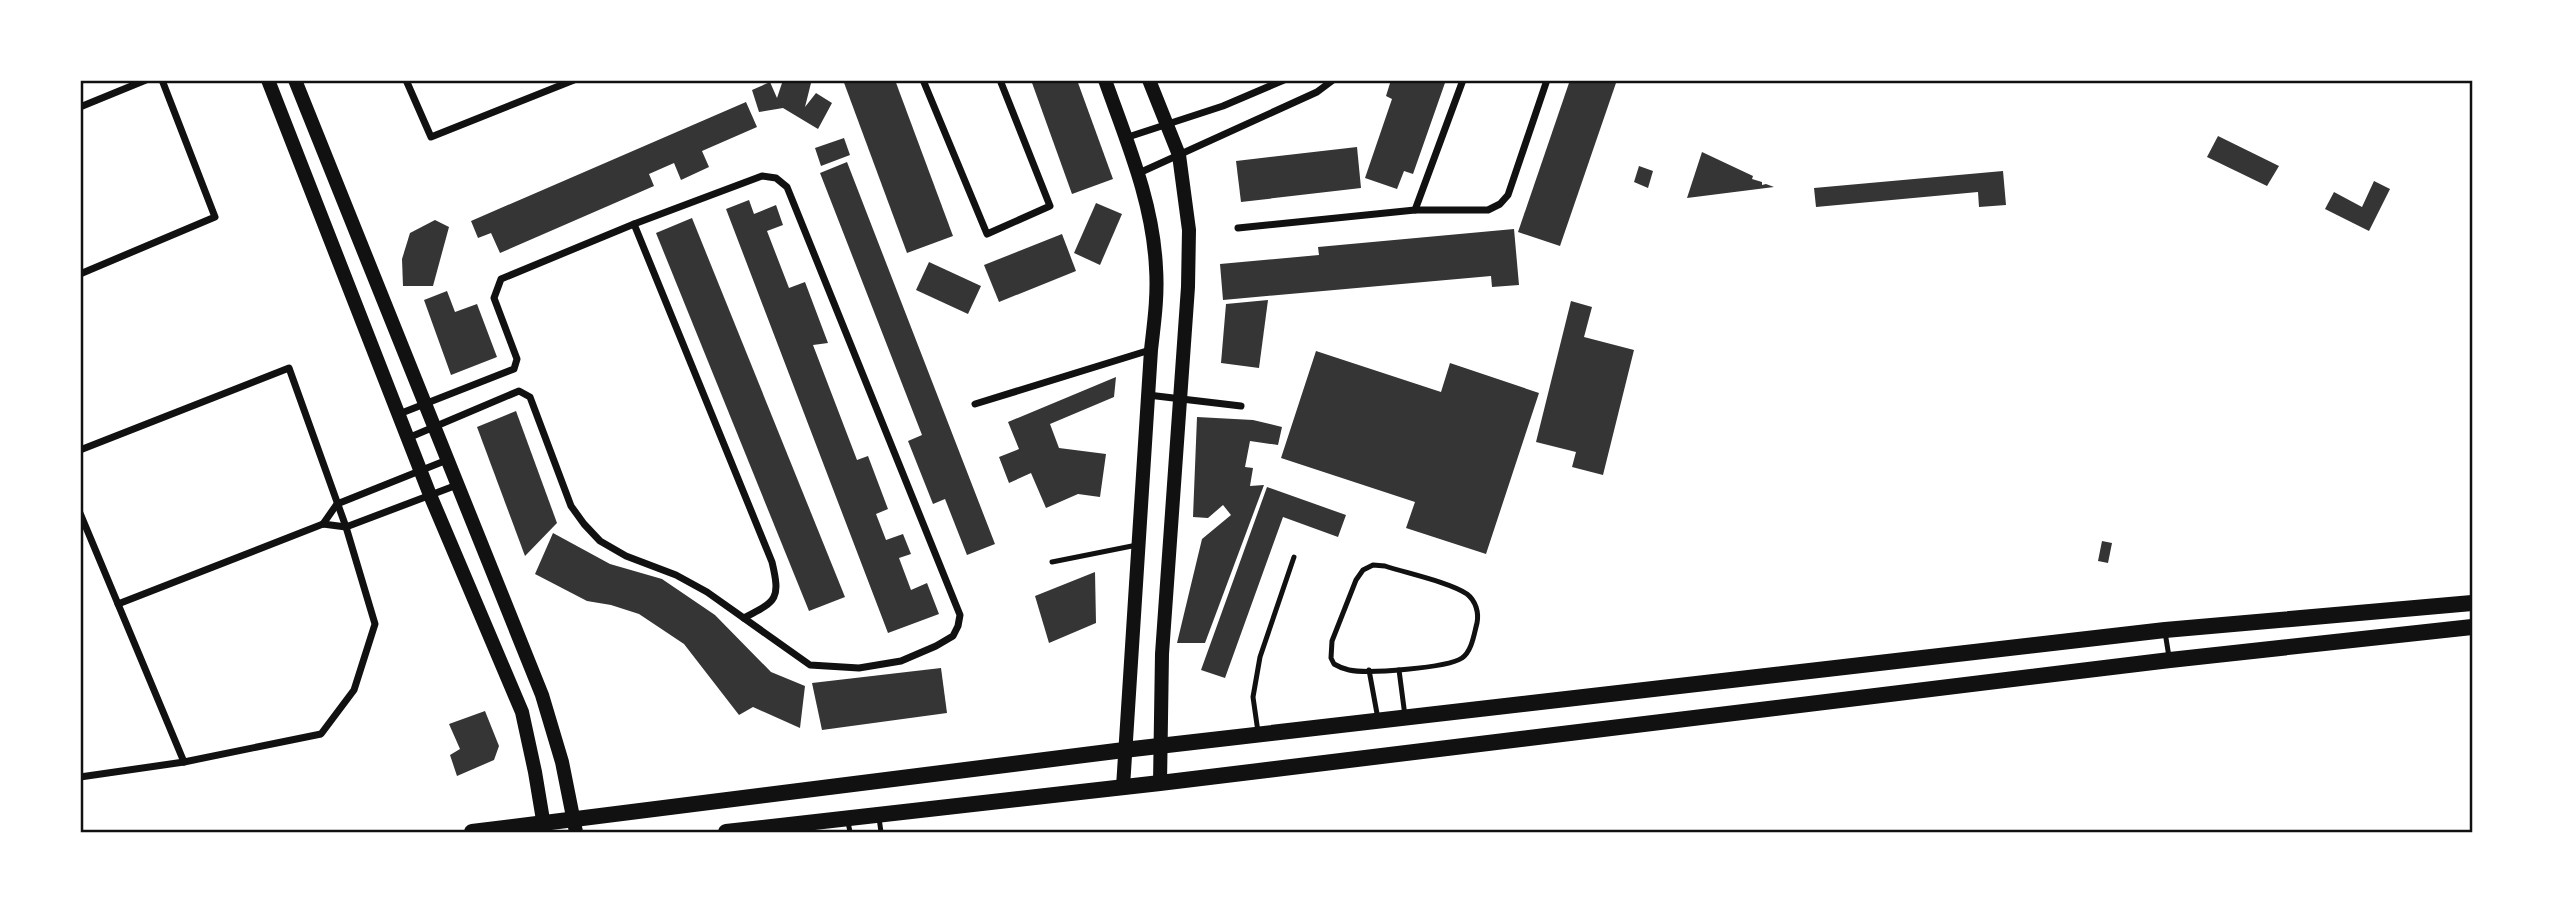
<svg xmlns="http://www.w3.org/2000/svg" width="2553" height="913" viewBox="0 0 2553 913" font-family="'Public Sans',sans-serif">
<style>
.building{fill:#353535}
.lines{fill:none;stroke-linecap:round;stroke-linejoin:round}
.service{stroke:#111;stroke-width:5}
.minor{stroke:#111;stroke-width:7}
.secondary{stroke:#111;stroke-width:14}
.primary{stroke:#111;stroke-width:16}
.neatline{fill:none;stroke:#111;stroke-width:2.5}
</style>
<rect width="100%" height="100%" fill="#fff"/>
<!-- building -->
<g class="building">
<polygon points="783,80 811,83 805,107 816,93 832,103 818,129 783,108 759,112 752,90 770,82 777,98"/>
<polygon points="843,80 895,80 953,236 907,253"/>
<polygon points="1031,80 1077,80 1113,179 1072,194"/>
<polygon points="1391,80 1446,80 1413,174 1404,171 1397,189 1365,178 1392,99 1386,96"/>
<polygon points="1570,80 1617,80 1560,246 1518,232"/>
<polygon points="746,102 757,127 702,151 709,167 681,180 674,163 649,174 654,186 500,253 491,233 478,238 471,221"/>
<polygon points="2218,136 2279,166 2267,186 2207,157"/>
<polygon points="844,138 850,155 821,166 815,148"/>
<polygon points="1357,147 1361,188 1241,202 1236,161"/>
<polygon points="1702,152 1753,176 1752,179 1762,182 1762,185 1766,184 1774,187 1687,198"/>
<polygon points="847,162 995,544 967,555 945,499 933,504 908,441 922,435 820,173"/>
<polygon points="1639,166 1653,171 1648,188 1634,182"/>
<polygon points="2003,171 2006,205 1979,207 1978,192 1816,207 1814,188"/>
<polygon points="2374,181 2390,189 2369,231 2325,209 2334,192 2362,207"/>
<polygon points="749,200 754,214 776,205 783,225 767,231 789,288 805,282 828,343 813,345 857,460 868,456 888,509 876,514 886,540 903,534 911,554 899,558 911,590 927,583 939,614 888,633 726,209"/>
<polygon points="1096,203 1122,214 1100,265 1074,253"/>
<polygon points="692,218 845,597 809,611 656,233"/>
<polygon points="435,220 449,227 433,286 403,286 402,259 410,233"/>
<polygon points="1514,229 1519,285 1492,287 1491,276 1223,300 1220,264 1319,255 1318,247"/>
<polygon points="1062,234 1076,271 999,302 984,265"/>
<polygon points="929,262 981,286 968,314 916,290"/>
<polygon points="447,291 455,312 477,304 497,357 451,375 424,300"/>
<polygon points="1268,300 1259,368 1221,363 1226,304"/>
<polygon points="1571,301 1592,307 1584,337 1634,350 1603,475 1572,467 1576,452 1536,442"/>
<polygon points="1316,351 1441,392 1450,363 1539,393 1486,554 1406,528 1415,502 1281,458"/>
<polygon points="1116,377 1114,397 1050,424 1059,448 1106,454 1100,497 1078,494 1046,508 1031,473 1009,483 999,457 1019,449 1008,422"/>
<polygon points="516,411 557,523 525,556 477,427"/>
<polygon points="1197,417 1253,420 1282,427 1278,445 1250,441 1245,467 1253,468 1250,486 1264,485 1205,643 1177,643 1202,539 1231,515 1223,505 1208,518 1193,517"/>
<polygon points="1267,487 1346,515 1338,537 1283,517 1225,678 1201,670"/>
<polygon points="553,533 610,564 662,579 715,615 771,672 805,686 800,728 753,707 739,715 684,644 639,614 611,605 587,601 535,574"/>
<polygon points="2102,541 2112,543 2108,563 2098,561"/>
<polygon points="1095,572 1096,623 1049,643 1035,596"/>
<polygon points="941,668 947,713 822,730 812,683"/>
<polygon points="485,711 499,746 494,760 457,776 450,755 460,749 449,724"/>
</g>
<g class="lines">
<!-- service -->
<g class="service">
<polyline points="1052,562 1137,545"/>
<path d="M1373,565L1385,566C1406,573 1449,582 1467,594C1476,601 1479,613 1477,623C1474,634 1472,651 1462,658C1447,668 1368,674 1349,670C1344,669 1339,667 1334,664L1331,658L1332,641L1356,580L1363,570Z"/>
<polyline points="2165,632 2169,657"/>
<polyline points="1369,670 1378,719"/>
<polyline points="1399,670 1405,716"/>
<polyline points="1258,732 1253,697 1260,657 1294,557"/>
<polyline points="879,818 881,832"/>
<polyline points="848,822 850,832"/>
</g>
<!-- minor -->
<g class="minor">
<polyline points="406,80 431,137 574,80"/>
<polyline points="923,80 987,234 1050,206 1000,80"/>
<polyline points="80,107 146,80"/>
<polyline points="1125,138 1223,106 1284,80"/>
<polyline points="1139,173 1317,92 1333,80"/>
<polyline points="1415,210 1463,80"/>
<path d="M634,224L772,562C781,600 776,601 744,618"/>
<polyline points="1238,228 1415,210 1488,210 1500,204 1508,195 1547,80"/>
<polyline points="80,274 215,217 162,80"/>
<polyline points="1148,395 1241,406"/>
<polyline points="975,404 1150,350"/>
<polyline points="399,414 514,369 517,359 494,298 501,279 634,224 762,176 776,178 787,187 960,615 958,626 953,636 936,646 901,661 859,668 810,665 707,592 676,575 626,556 600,541 584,524 571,506 530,397 519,391 408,438"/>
<polyline points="80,450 289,368 346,527 375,624 354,690 321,734 184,762 80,777"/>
<polyline points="80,513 184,762"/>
<polyline points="323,524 337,504 447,460"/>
<polyline points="118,604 323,524 346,527 457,485"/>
</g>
<!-- secondary -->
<g class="secondary">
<polyline points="268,80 430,495 522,712 535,772 545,832"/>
<polyline points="295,80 542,695 562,762 576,832"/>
<path d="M1105,80C1127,142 1153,202 1156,268C1158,296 1154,323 1151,350L1123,787"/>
<polyline points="1149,80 1179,155 1189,230 1188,287 1162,654 1160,783"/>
</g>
<!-- primary -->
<g class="primary">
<polyline points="472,832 1124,750 2165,630 2472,603"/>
<polyline points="726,832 1160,783 2170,660 2472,627"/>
</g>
</g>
<!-- border -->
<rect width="2553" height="913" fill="none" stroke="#ffffff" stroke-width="164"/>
<rect x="82" y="82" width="2389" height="749" class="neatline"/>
</svg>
